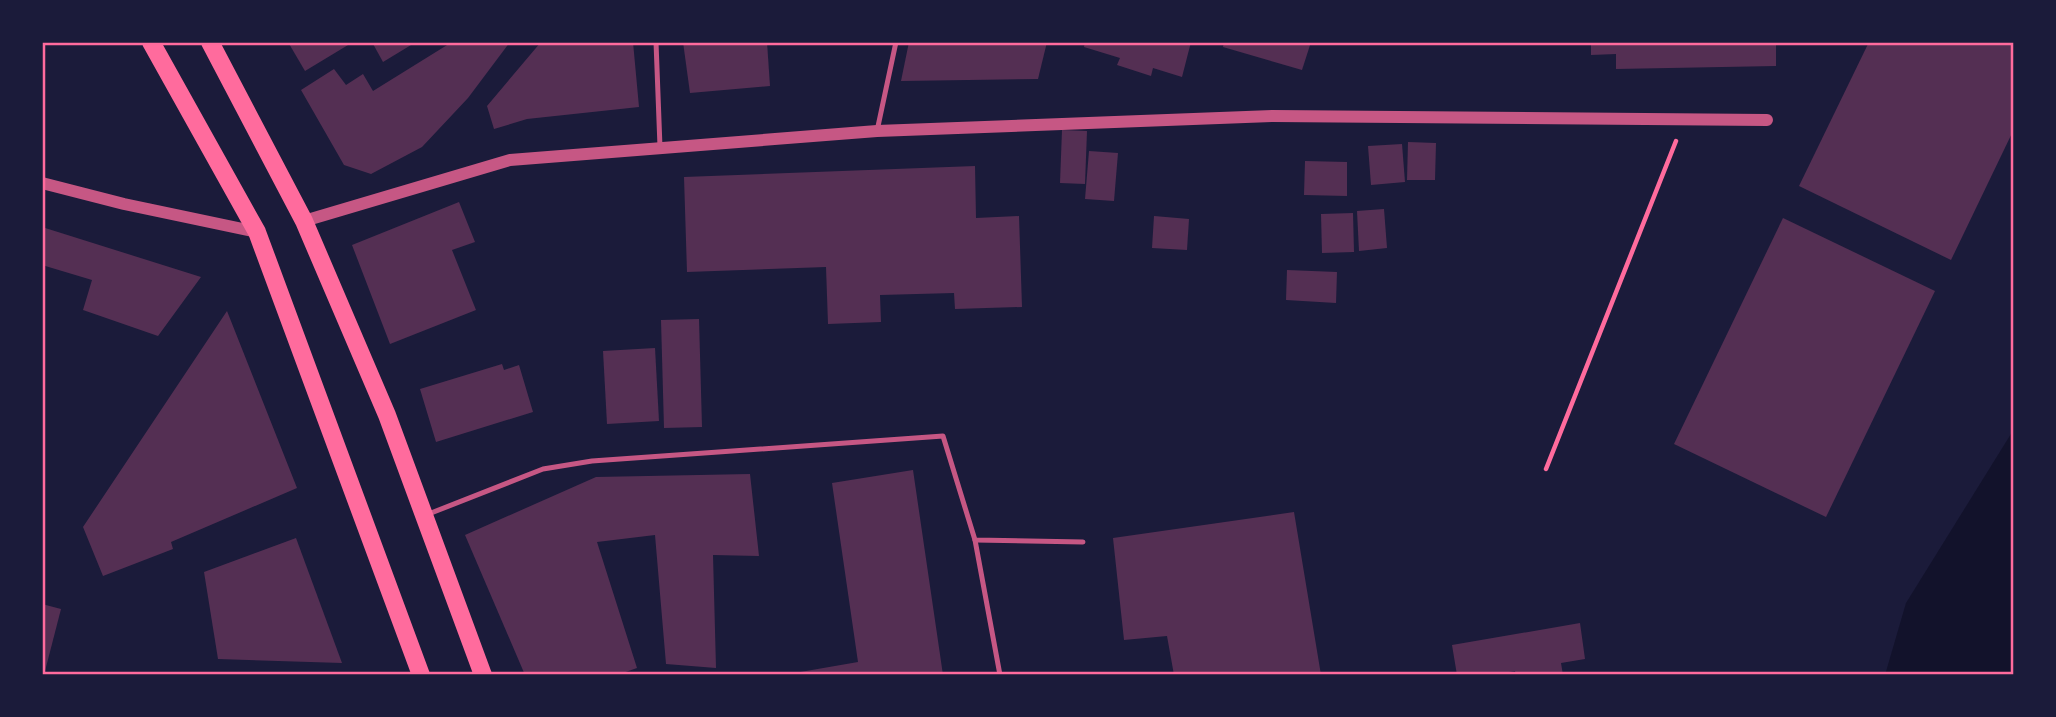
<svg xmlns="http://www.w3.org/2000/svg" width="2056" height="717" viewBox="0 0 2056 717" font-family="'Roboto Condensed',sans-serif">
<style>
.water{fill:#12122b}
.building{fill:#542f53}
.lines{fill:none;stroke-linecap:round;stroke-linejoin:round}
.path{stroke:#ff6b9d;stroke-width:4.5}
.service{stroke:#c65784;stroke-width:5}
.tertiary{stroke:#c65784;stroke-width:12}
.primary{stroke:#ff6b9d;stroke-width:18}
.neatline{fill:none;stroke:#ff6b9d;stroke-width:2.5}
</style>
<rect width="100%" height="100%" fill="#1b1b3a"/>
<!-- water -->
<polygon class="water" points="2014,429 2014,675 1885,675 1906,603"/>
<!-- building -->
<g class="building">
<polygon points="288,42 353,42 305,71"/>
<polygon points="372,42 416,42 383,62"/>
<polygon points="452,42 510,42 468,98 422,147 371,174 344,165 301,90 334,69 346,85 363,74 373,91"/>
<polygon points="541,42 633,42 639,107 527,119 494,129 487,106"/>
<polygon points="683,42 767,42 770,86 690,93"/>
<polygon points="909,42 1047,42 1038,79 901,81"/>
<polygon points="1085,42 1191,42 1182,77 1153,68 1151,76 1117,65 1120,58 1084,47"/>
<polygon points="1224,42 1311,42 1302,70 1223,47"/>
<polygon points="1591,42 1776,42 1776,66 1616,69 1616,54 1591,55"/>
<polygon points="1869,42 2014,42 2014,129 1951,260 1799,186"/>
<polygon points="1062,130 1087,131 1085,184 1060,183"/>
<polygon points="1408,142 1436,143 1435,180 1407,180"/>
<polygon points="1402,144 1405,182 1371,185 1368,146"/>
<polygon points="1089,151 1118,153 1114,201 1085,199"/>
<polygon points="1305,161 1347,162 1347,196 1304,195"/>
<polygon points="975,166 976,218 1019,216 1022,307 955,309 954,293 880,295 881,322 828,324 826,267 687,272 684,177"/>
<polygon points="459,202 475,242 452,250 476,310 390,344 352,245"/>
<polygon points="1384,209 1387,248 1359,251 1357,211"/>
<polygon points="1353,213 1354,252 1322,253 1321,214"/>
<polygon points="1154,216 1189,219 1187,250 1152,248"/>
<polygon points="1783,218 1935,291 1826,517 1674,444"/>
<polygon points="42,227 201,277 158,336 83,310 92,280 42,265"/>
<polygon points="1287,270 1337,272 1336,303 1286,300"/>
<polygon points="227,311 297,488 171,542 173,549 103,576 83,527"/>
<polygon points="699,319 702,427 664,428 661,320"/>
<polygon points="655,348 659,421 607,424 603,351"/>
<polygon points="502,364 504,370 519,365 533,412 436,442 420,389"/>
<polygon points="913,470 943,675 783,675 858,662 832,483"/>
<polygon points="750,474 759,556 713,555 716,668 666,664 655,535 597,542 637,668 617,675 525,675 465,535 596,477"/>
<polygon points="1294,512 1321,675 1174,675 1167,636 1124,640 1113,538"/>
<polygon points="296,538 342,663 218,659 204,572"/>
<polygon points="42,604 61,609 44,675 42,675"/>
<polygon points="1580,623 1585,659 1561,663 1563,675 1516,675 1515,671 1491,675 1457,675 1452,645"/>
</g>
<g class="lines">
<!-- path -->
<polyline class="path" points="1546,469 1676,141"/>
<!-- service -->
<g class="service">
<polyline points="656,42 660,147"/>
<polyline points="877,131 896,42"/>
<polyline points="426,515 543,469 592,461 943,436 975,540 1083,542"/>
<polyline points="975,540 1000,675"/>
</g>
<!-- tertiary -->
<g class="tertiary">
<polyline points="42,183 124,204 257,232"/>
<polyline points="304,221 510,160 877,131 1273,116 1767,120"/>
</g>
<!-- primary -->
<g class="primary">
<polyline points="151,42 257,232 421,675"/>
<polyline points="210,42 304,221 387,415 483,675"/>
</g>
</g>
<!-- border -->
<rect width="2056" height="717" fill="none" stroke="#1b1b3a" stroke-width="88"/>
<rect x="44" y="44" width="1968" height="629" class="neatline"/>
</svg>
